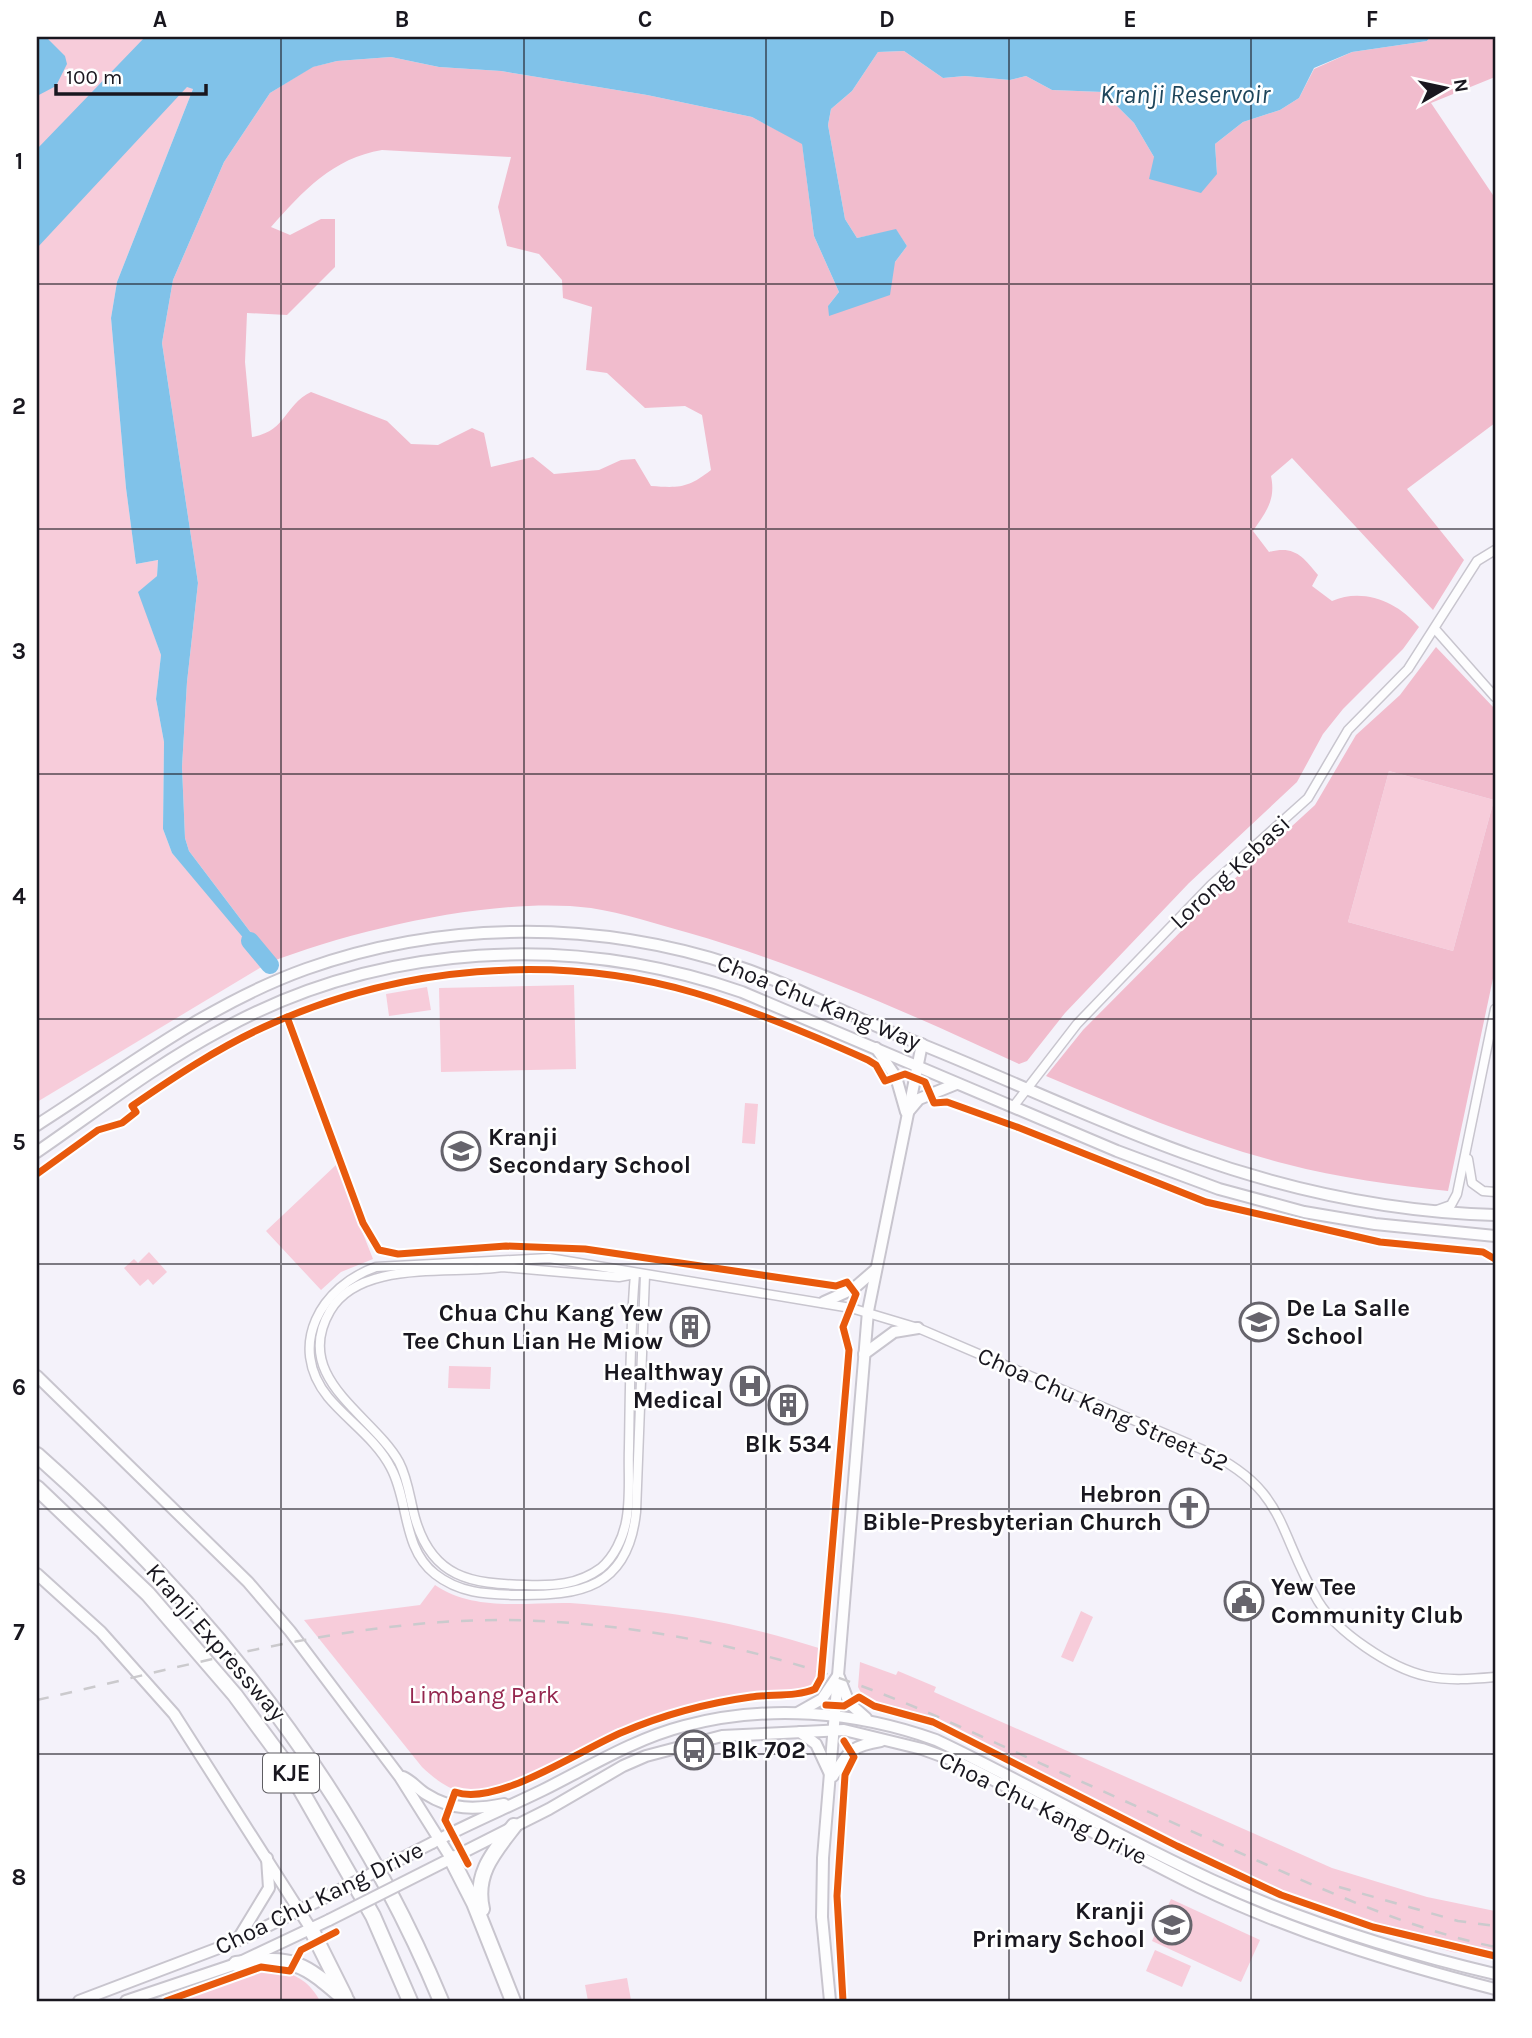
<svg xmlns="http://www.w3.org/2000/svg" width="1532" height="2038" viewBox="0 0 1532 2038" font-family="Karla,sans-serif">
<style>
.green{fill:#f7ccda}
.forest{fill:#f1bccd;fill-rule:evenodd}
.water{fill:#80c2e9}
.lines{fill:none;stroke-linecap:round;stroke-linejoin:round}
.river{stroke:#80c2e9;stroke-width:18}
.street-casing{stroke:#c8c5ce;stroke-width:11}
.secondary-casing{stroke:#c8c5ce;stroke-width:14}
.highway-casing{stroke:#c8c5ce;stroke-width:18}
.street{stroke:#fdfdfe;stroke-width:8}
.secondary{stroke:#fdfdfe;stroke-width:10}
.highway{stroke:#fdfdfe;stroke-width:14}
.rail{stroke:#cbcacd;stroke-width:2.5;stroke-dasharray:12 12;stroke-linecap:butt}
.secondary-bridge-casing{stroke:#c8c5ce;stroke-width:14;stroke-linecap:butt}
.secondary-bridge{stroke:#fdfdfe;stroke-width:10}
.cycleway-casing{stroke:#fff;stroke-width:11}
.cycleway{stroke:#e8590c;stroke-width:7}
.grid{fill:none;stroke:#19171f;stroke-width:2;stroke-opacity:0.55}
.labels{text-anchor:middle;stroke-width:5;stroke-linejoin:round;paint-order:stroke}
.shield{fill:#fff;stroke:#5e5d62;stroke-width:2}
.shield-label{font-size:23px;font-weight:bold;fill:#19171f}
.street-label{font-size:24px;fill:#19171f;stroke:#fff}
.poi-label{font-size:24px;font-weight:bold;fill:#19171f;stroke:#fff;text-anchor:start}
.park-label{font-size:24px;fill:#94274f;stroke:#fff}
.water-label{font-size:26px;font-style:italic;fill:#1e465c;stroke:#fff}
.neatline{fill:none;stroke:#19171f;stroke-width:2.5}
.grid-label{font-size:23px;text-anchor:middle;font-weight:bold;fill:#19171f}
</style>
<rect width="100%" height="100%" fill="#f4f2fa"/>
<!-- green -->
<g class="green">
<polygon points="37,37 187,37 193,89 117,282 111,318 126,488 136,564 158,560 157,576 139,592 161,655 156,699 164,742 163,829 172,853 268,963 37,1102"/>
<polygon points="1389,771 1494,800 1453,951 1348,922"/>
<polygon points="574,985 576,1069 441,1072 439,988"/>
<polygon points="427,987 431,1010 389,1016 386,994"/>
<polygon points="745,1103 758,1104 755,1144 742,1143"/>
<polygon points="336,1165 373,1259 341,1272 321,1290 266,1231"/>
<polygon points="149,1252 167,1272 153,1285 148,1279 140,1286 124,1268 134,1259 138,1263"/>
<polygon points="449,1366 491,1367 490,1389 448,1388"/>
<path d="M435,1585C475,1612 525,1602 570,1603C588,1604 606,1606 623,1608C690,1614 758,1628 822,1649L820,1675L813,1689L754,1693L669,1714L620,1732L618,1728C580,1745 511,1801 463,1792C447,1789 434,1778 422,1767L304,1620L420,1605Z"/>
<polygon points="1081,1611 1093,1617 1073,1662 1061,1657"/>
<polygon points="860,1662 896,1675 898,1671 936,1687 934,1692 1332,1868 1427,1897 1495,1911 1495,1959 1452,1952 1403,1938 1280,1894 1181,1849 941,1727 866,1702 858,1687"/>
<polygon points="1171,1899 1260,1940 1241,1982 1152,1941"/>
<polygon points="1155,1950 1191,1966 1182,1987 1146,1971"/>
<path d="M279,1970C299,1976 310,1983 320,2001H164L249,1972Z"/>
<polygon points="627,1978 631,2000 588,2001 585,1985"/>
</g>
<!-- forest -->
<g class="forest">
<path d="M1430,37H1495V77L1431,103L1495,198V423L1407,489L1464,560L1433,610L1292,458L1271,476C1276,500 1266,512 1253,531L1269,552C1295,545 1303,557 1318,575L1312,586L1332,601C1363,587 1398,602 1419,627L1403,649L1343,709L1323,734L1297,782L1189,883L1065,1013L1027,1061L1019,1064C911,1014 804,966 689,933C656,924 624,913 591,908C497,896 356,929 268,963L264,957L267,954L189,851L185,838L182,767L187,682L198,583L162,343L173,280L224,162L270,93L312,67L337,61L391,57L439,67L501,71L647,95L752,117L802,143L814,236L839,292L828,306L895,262L907,246L896,230L857,238L845,219L828,125L831,109L852,91L878,52L904,51L943,78L965,76L1010,80L1026,76L1052,90L1103,92L1134,123L1154,157L1217,174L1215,144L1243,122L1280,110L1299,98L1314,69L1352,52L1427,41ZM382,150L511,157L498,207L507,246L539,254L562,280L563,298L592,307L586,370L607,373L645,408L685,406L702,415L711,470C688,488 680,488 651,486L635,459L621,460L599,470L554,474L533,457L491,467L484,433L472,428L438,445L411,444L387,421L311,392C284,405 287,431 252,437L245,362L247,313L287,315L335,267V219H321L290,235L271,227C303,191 333,158 382,150Z"/>
<path d="M1436,647L1495,709V969L1448,1191C1393,1185 1339,1178 1286,1164C1203,1143 1125,1109 1046,1076L1083,1030L1218,894L1315,805L1356,735L1400,695ZM1389,771L1494,800L1453,951L1348,922Z"/>
</g>
<!-- water -->
<g class="water">
<polygon points="37,37 46,37 65,56 67,64 56,86 37,96"/>
<polygon points="145,37 1430,37 1427,41 1352,52 1314,68 1299,98 1280,110 1243,122 1215,144 1217,174 1201,193 1149,179 1154,157 1134,123 1103,92 1052,90 1026,76 1010,80 965,76 943,78 904,51 878,52 852,91 831,109 828,125 845,219 857,238 896,229 907,246 895,262 890,295 829,316 828,306 839,292 814,236 802,144 752,117 647,95 501,71 439,67 391,57 337,61 313,67 270,93 224,162 173,280 162,343 198,583 187,682 182,767 185,838 189,851 267,954 261,959 172,853 163,829 164,742 156,699 161,655 138,592 157,576 158,560 136,564 126,488 111,318 117,282 193,89 187,87 37,248 37,149"/>
</g>
<g class="lines">
<!-- river -->
<polyline class="river" points="250,941 270,965"/>
<defs>
<g id="street">
<polyline points="1435,629 1495,697"/>
<polyline points="1013,1107 1077,1024 1211,885 1308,798 1348,730 1408,669 1477,561 1495,550"/>
<polyline points="1468,1159 1472,1183 1483,1191 1495,1192"/>
<polyline points="1437,1210 1451,1205 1457,1194 1495,1009"/>
<path d="M502,1267L619,1277L635,1274C630,1331 630,1390 629,1448C628,1472 631,1499 626,1522C623,1538 614,1557 601,1568C578,1585 553,1586 526,1585C471,1584 432,1578 415,1518C410,1500 408,1479 399,1462C373,1415 291,1378 330,1311C360,1259 452,1275 502,1267Z"/>
<path d="M645,1275L636,1512C628,1588 581,1596 515,1595C485,1594 459,1593 435,1574C402,1548 409,1501 391,1468C377,1440 347,1420 328,1397C286,1345 322,1286 376,1267L549,1258L851,1308L918,1328L1201,1449C1288,1489 1276,1530 1318,1601C1337,1632 1390,1668 1426,1676C1449,1681 1472,1679 1495,1677"/>
</g>
<g id="secondary">
<polyline points="876,1048 896,1077 906,1112"/>
<polyline points="908,1112 919,1099 956,1084"/>
<path d="M37,1125C125,1069 206,1005 306,969C444,920 597,920 736,966C795,985 850,1017 908,1039C1002,1076 1094,1121 1190,1155C1287,1190 1392,1212 1495,1215"/>
<path d="M37,1152C98,1110 157,1064 223,1029C382,942 572,933 742,992L1117,1151L1219,1189L1304,1212L1375,1224L1495,1236"/>
<polyline points="824,1302 853,1289 875,1270"/>
<polyline points="864,1354 894,1332 918,1328"/>
<polyline points="37,1376 248,1582 290,1631 400,1777 451,1858"/>
<polyline points="37,1574 101,1632 174,1714 311,1929"/>
<polyline points="839,1677 849,1703 866,1718"/>
<polyline points="799,1712 822,1699 837,1677"/>
<polyline points="800,1732 816,1744 830,1774"/>
<path d="M833,1776C849,1751 851,1746 881,1741"/>
<path d="M403,1777C412,1781 418,1789 426,1794C451,1810 475,1810 504,1804"/>
<path d="M432,1843C468,1824 506,1808 543,1790C589,1767 634,1739 684,1726C767,1704 856,1711 936,1740C1029,1784 1118,1837 1212,1880C1303,1922 1398,1951 1495,1974"/>
<path d="M446,1861L549,1809L623,1766L646,1756L722,1736L844,1730L922,1749L958,1762C1039,1802 1118,1847 1199,1887C1293,1932 1394,1963 1495,1989"/>
<polyline points="238,1939 269,1888 267,1858"/>
<polyline points="79,2001 237,1941 318,1901"/>
<polyline points="126,2001 236,1964 329,1920"/>
<polyline points="830,2001 822,1917 823,1858 868,1311 922,1044"/>
</g>
<g id="highway">
<path d="M37,1455C210,1608 352,1787 441,2001"/>
<polyline points="37,1488 148,1594 235,1695 286,1764 373,1916 410,2001"/>
<polyline points="451,1858 474,1903 513,2001"/>
<path d="M482,1909C474,1874 494,1852 514,1826"/>
<polyline points="311,1929 345,1997"/>
<path d="M236,1964C296,1956 303,1963 347,2001"/>
</g>
</defs>
<!-- street casing -->
<use href="#street" class="street-casing"/>
<!-- secondary casing -->
<use href="#secondary" class="secondary-casing"/>
<!-- highway casing -->
<use href="#highway" class="highway-casing"/>
<!-- street -->
<use href="#street" class="street"/>
<!-- secondary -->
<use href="#secondary" class="secondary"/>
<!-- highway -->
<use href="#highway" class="highway"/>
<!-- rail -->
<g class="rail">
<path d="M37,1700C171,1670 306,1631 443,1622C579,1612 745,1641 872,1690C936,1714 999,1745 1062,1773C1130,1803 1197,1834 1265,1864C1340,1897 1415,1930 1495,1947"/>
<polyline points="1339,1887 1458,1921 1495,1926"/>
</g>
<defs>
<g id="secondary-bridge">
<polyline points="318,1901 432,1843"/>
<polyline points="329,1920 444,1862"/>
</g>
</defs>
<!-- secondary-bridge casing -->
<use href="#secondary-bridge" class="secondary-bridge-casing"/>
<!-- secondary-bridge -->
<use href="#secondary-bridge" class="secondary-bridge"/>
<defs>
<g id="cycleway">
<path d="M287,1017L363,1223L379,1250L398,1254L506,1246L585,1249L836,1286L847,1282L856,1294L843,1327L849,1350L847,1374L821,1678L815,1689C797,1697 771,1694 751,1697C708,1703 663,1715 623,1732C581,1749 498,1807 455,1792L445,1820L468,1864"/>
<path d="M37,1174L98,1130L122,1123L136,1112L132,1106C174,1077 218,1048 264,1027C397,966 555,952 695,993C753,1010 812,1035 868,1060L876,1065L885,1081L905,1074L925,1082L934,1103L947,1102L1017,1127L1206,1202L1380,1242L1483,1252L1495,1259"/>
<polyline points="826,1705 844,1706 859,1697 874,1706 933,1722 1177,1846 1281,1895 1373,1927 1495,1956"/>
<polyline points="166,2001 261,1967 290,1971 301,1950 336,1932"/>
<polyline points="843,2001 837,1896 845,1775 854,1757 844,1741"/>
</g>
</defs>
<!-- cycleway casing -->
<use href="#cycleway" class="cycleway-casing"/>
<!-- cycleway -->
<use href="#cycleway" class="cycleway"/>
</g>
<!-- grid -->
<path class="grid" d="M281,37V2001M524,37V2001M766,37V2001M1009,37V2001M1251,37V2001M37,284H1495M37,529H1495M37,774H1495M37,1019H1495M37,1264H1495M37,1509H1495M37,1754H1495"/>
<!-- icons -->
<defs>
<symbol id="school-ring" viewBox="-11 -11 22 22"><circle r="9.5" fill="#fff" stroke="#66646c" stroke-width="1.5"/><path d="M0-5L7-2L0 1L-7-2ZM-4 1L0 2.5L4 1V4Q0 6-4 4Z" fill="#66646c"/></symbol>
<symbol id="building-ring" viewBox="-11 -11 22 22"><circle r="9.5" fill="#fff" stroke="#66646c" stroke-width="1.5"/><path d="M-4-6H4V6H1V3H-1V6H-4ZM-2.5-4.3h1.7v1.8h-1.7ZM.8-4.3h1.7v1.8H.8ZM-2.5-1h1.7V.8h-1.7ZM.8-1h1.7V.8H.8Z" fill="#66646c"/></symbol>
<symbol id="hospital-ring" viewBox="-11 -11 22 22"><circle r="9.5" fill="#fff" stroke="#66646c" stroke-width="1.5"/><path d="M-5-5h3v3.5h4V-5h3V5h-3V1.5h-4V5h-3Z" fill="#66646c"/></symbol>
<symbol id="church-ring" viewBox="-11 -11 22 22"><circle r="9.5" fill="#fff" stroke="#66646c" stroke-width="1.5"/><path d="M-1.2-6h2.4v3.5h3.3v2.4h-3.3V6h-2.4V-.1h-3.3v-2.4h3.3Z" fill="#66646c"/></symbol>
<symbol id="civic-ring" viewBox="-11 -11 22 22"><circle r="9.5" fill="#fff" stroke="#66646c" stroke-width="1.5"/><path d="M-.6-6.5H3V-4.5H.6V-3L4-1V1h2V6H-6V1h2V-1L-.6-3ZM-1.2 2.5V6h2.4V2.5Z" fill="#66646c"/></symbol>
<symbol id="bus-ring" viewBox="-11 -11 22 22"><circle r="9.5" fill="#fff" stroke="#66646c" stroke-width="1.5"/><path d="M-5-6H5V4H4V6H2V4H-2V6H-4V4H-5ZM-3.5-4V0h7V-4ZM-3.5 1.2v1.5H-2V1.2ZM2 1.2v1.5H3.5V1.2Z" fill="#66646c"/></symbol>
</defs>
<g fill-rule="evenodd">
<use href="#school-ring" x="439" y="1129" width="44" height="44"/>
<use href="#school-ring" x="1237" y="1300" width="44" height="44"/>
<use href="#building-ring" x="668" y="1305" width="44" height="44"/>
<use href="#hospital-ring" x="728" y="1364" width="44" height="44"/>
<use href="#building-ring" x="766" y="1383" width="44" height="44"/>
<use href="#church-ring" x="1167" y="1486" width="44" height="44"/>
<use href="#civic-ring" x="1222" y="1579" width="44" height="44"/>
<use href="#bus-ring" x="672" y="1728" width="44" height="44"/>
<use href="#school-ring" x="1150" y="1903" width="44" height="44"/>
</g>
<g class="labels">
<!-- shield labels -->
<rect class="shield" x="263" y="1753.5" width="56" height="39" rx="5"/>
<g class="shield-label">
<text x="291" y="1781">KJE</text>
</g>
<!-- street labels -->
<g class="street-label">
<text transform="translate(1230 872) rotate(-43)" y="8">Lorong Kebasi</text>
<text transform="translate(819 1002) rotate(22)" y="8">Choa Chu Kang Way</text>
<text transform="translate(1103 1409) rotate(24)" y="8">Choa Chu Kang Street 52</text>
<text transform="translate(216 1642) rotate(49)" y="8">Kranji Expressway</text>
<text transform="translate(1043 1808) rotate(26)" y="8">Choa Chu Kang Drive</text>
<text transform="translate(319 1898) rotate(-26)" y="8">Choa Chu Kang Drive</text>
</g>
<!-- poi labels -->
<g class="poi-label">
<text x="488" y="1145">Kranji<tspan x="488" dy="28">Secondary School</tspan></text>
<text x="1286" y="1316">De La Salle<tspan x="1286" dy="28">School</tspan></text>
<text x="663" y="1321" text-anchor="end">Chua Chu Kang Yew<tspan x="663" dy="28">Tee Chun Lian He Miow</tspan></text>
<text x="723" y="1380" text-anchor="end">Healthway<tspan x="723" dy="28">Medical</tspan></text>
<text x="788" y="1452" text-anchor="middle">Blk 534</text>
<text x="1162" y="1502" text-anchor="end">Hebron<tspan x="1162" dy="28">Bible-Presbyterian Church</tspan></text>
<text x="1271" y="1595">Yew Tee<tspan x="1271" dy="28">Community Club</tspan></text>
<text x="721" y="1758">Blk 702</text>
<text x="1145" y="1919" text-anchor="end">Kranji<tspan x="1145" dy="28">Primary School</tspan></text>
</g>
<!-- park labels -->
<g class="park-label">
<text x="484" y="1703">Limbang Park</text>
</g>
<!-- water labels -->
<g class="water-label">
<text x="1185" y="103">Kranji Reservoir</text>
</g>
</g>
<!-- border -->
<rect width="1532" height="2038" fill="none" stroke="#ffffff" stroke-width="77"/>
<!-- north arrow -->
<g transform="translate(1445 88) rotate(81)" stroke="#ffffff" stroke-width="5" paint-order="stroke">
<path d="M0-5L12 26L0 18L-12 26Z" fill="#19171f"/>
<text y="-10" font-size="19" font-weight="bold" text-anchor="middle" fill="#19171f">N</text>
</g>
<!-- scale -->
<path d="M56 84v10h150v-10" fill="none" stroke="#19171f" stroke-width="3.5"/>
<text x="66" y="84" font-size="21" fill="#19171f" stroke="#ffffff" stroke-width="5" paint-order="stroke">100 m</text>
<rect x="38" y="38" width="1456" height="1962" class="neatline"/>
<g class="grid-label">
<text x="160" y="27">A</text>
<text x="402" y="27">B</text>
<text x="645" y="27">C</text>
<text x="887" y="27">D</text>
<text x="1130" y="27">E</text>
<text x="1372" y="27">F</text>
<text x="19" y="169">1</text>
<text x="19" y="414">2</text>
<text x="19" y="659">3</text>
<text x="19" y="904">4</text>
<text x="19" y="1150">5</text>
<text x="19" y="1395">6</text>
<text x="19" y="1640">7</text>
<text x="19" y="1885">8</text>
</g>
</svg>
